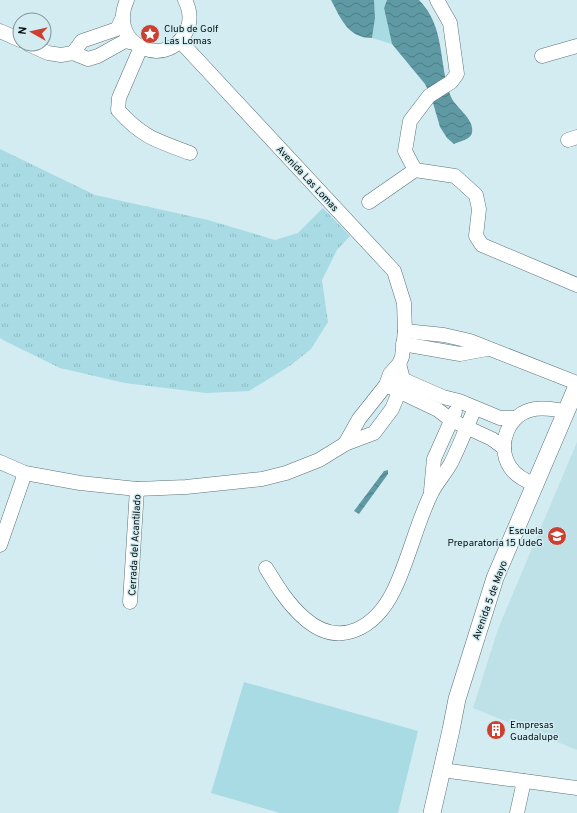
<svg xmlns="http://www.w3.org/2000/svg" width="577" height="813" viewBox="0 0 577 813" font-family="Overpass,sans-serif">
<style>
.built{fill:#bee1e7}
.grass{fill:url(#grass-tufts)}
.garden{fill:#a8dbe4}
.water{fill:url(#water-waves)}
.lines{fill:none;stroke-linecap:round;stroke-linejoin:round}
.minor-casing{stroke:#5c7377;stroke-width:15}
.major-casing{stroke:#5c7377;stroke-width:18}
.minor{stroke:#fff;stroke-width:14}
.major{stroke:#fff;stroke-width:17}
.labels{text-anchor:middle;stroke-width:3;stroke-linejoin:round;paint-order:stroke}
.poi-label{font-size:10px;fill:#060f10;stroke:#d3ecf1;text-anchor:start}
.street-label{font-size:10px;fill:#060f10;stroke:#d3ecf1}
</style>
<defs>
<pattern id="grass-tufts" width="24" height="20" patternUnits="userSpaceOnUse"><rect width="24" height="20" fill="#a8dbe4"/><path d="M3 7l-1-3M5 7V3M7 7l1-3M15 17l-1-3M17 17v-4M19 17l1-3" fill="none" stroke="#8fbbc3"/></pattern>
<pattern id="water-waves" width="16" height="10" patternUnits="userSpaceOnUse"><rect width="16" height="10" fill="#5f9aa4"/><path d="M0 5q4-4 8 0t8 0" fill="none" stroke="#4c7c84"/></pattern>
</defs>
<rect width="100%" height="100%" fill="#d3ecf1"/>
<!-- built -->
<polygon class="built" points="577,442 577,750 473,708 498,629"/>
<!-- grass -->
<polygon class="grass" points="0,149 95,195 208,220 275,240 298,233 323,208 350,236 337,250 322,280 328,322 311,349 291,365 249,391 206,393 125,383 60,368 5,341 0,338"/>
<!-- garden -->
<g class="garden">
<polygon points="374,0 387,0 384,8 392,44 372,38 375,18"/>
<polygon points="244,682 418,731 398,813 280,813 211,793"/>
</g>
<!-- water -->
<g class="water">
<path d="M331,0H374L375,18L372,38C348,38 341,19 331,0Z"/>
<path d="M387,0H419C446,27 438,64 451,97C456,108 475,119 472,133C470,140 460,141 454,144L447,138L440,127L431,96L425,84L392,44L384,8Z"/>
<polygon points="388,470 388,474 359,514 354,511 384,471"/>
</g>
<g class="lines">
<defs>
<g id="minor">
<path d="M127,0C106,48 172,72 188,27C191,18 189,8 185,0"/>
<polyline points="0,31 20,40"/>
<polyline points="180,41 394,271 404,303 405,331 402,357 399,364 390,374 386,385 359,419 345,444"/>
<polyline points="28,44 48,53 61,55 73,53 88,59 98,56 125,41 134,43"/>
<path d="M141,47L119,98L118,110C142,137 157,141 190,153"/>
<polyline points="73,53 82,41 117,29 122,19"/>
<polyline points="542,56 577,46"/>
<polyline points="568,140 577,137"/>
<polyline points="415,170 405,151 410,121 429,96 451,82 457,74 450,23 437,0"/>
<polyline points="369,202 415,170 455,176 476,195 479,209 476,236 482,245 577,285"/>
<polyline points="405,331 444,335 470,341 577,383"/>
<polyline points="403,344 460,354 487,349"/>
<polyline points="395,376 443,397 459,401 500,418 516,418"/>
<polyline points="392,388 438,410 451,420 492,439 504,448"/>
<polyline points="0,462 25,473 80,483 137,489 186,487 262,479 286,473 319,460 345,444 374,433 392,409 399,392 403,379 399,364"/>
<path d="M535,484C525,481 516,476 510,467C496,445 508,413 535,409C545,407 556,410 566,411"/>
<polyline points="431,491 434,459 455,412"/>
<polyline points="0,545 25,473"/>
<path d="M266,568C277,586 288,604 304,618C340,650 376,627 394,590C409,559 416,525 431,494C436,483 445,474 451,463C460,445 467,426 475,408"/>
<polyline points="130,602 137,489"/>
<polyline points="442,770 577,788"/>
<polyline points="517,813 524,781"/>
</g>
<polyline id="major" points="432,813 451,730 457,699 495,578 577,386"/>
</defs>
<!-- minor casing -->
<use href="#minor" class="minor-casing"/>
<!-- major casing -->
<use href="#major" class="major-casing"/>
<!-- minor -->
<use href="#minor" class="minor"/>
<!-- major -->
<use href="#major" class="major"/>
</g>
<!-- icons -->
<defs>
<symbol id="sight-disc" viewBox="-11 -11 22 22"><circle r="9.5" fill="#cd4031" stroke="#d3ecf1"/><path d="M0-6L1.8-2.2L6-1.7L2.9 1.2L3.7 5.4L0 3.3L-3.7 5.4L-2.9 1.2L-6-1.7L-1.8-2.2Z" fill="#fff"/></symbol>
<symbol id="university-disc" viewBox="-11 -11 22 22"><circle r="9.5" fill="#cd4031" stroke="#d3ecf1"/><path d="M0-5L7-2L0 1L-7-2ZM-4 1L0 2.5L4 1V4Q0 6-4 4Z" fill="#fff"/></symbol>
<symbol id="building-disc" viewBox="-11 -11 22 22"><circle r="9.5" fill="#cd4031" stroke="#d3ecf1"/><path d="M-4-6H4V6H1V3H-1V6H-4ZM-2.5-4.3h1.7v1.8h-1.7ZM.8-4.3h1.7v1.8H.8ZM-2.5-1h1.7V.8h-1.7ZM.8-1h1.7V.8H.8Z" fill="#fff"/></symbol>
</defs>
<g fill-rule="evenodd">
<use href="#sight-disc" x="139" y="23" width="22" height="22"/>
<use href="#university-disc" x="546" y="525" width="22" height="22"/>
<use href="#building-disc" x="485" y="719" width="22" height="22"/>
</g>
<g class="labels">
<!-- poi labels -->
<g class="poi-label">
<text x="164" y="32">Club de Golf<tspan x="164" dy="12">Las Lomas</tspan></text>
<text x="543" y="534" text-anchor="end">Escuela<tspan x="543" dy="12">Preparatoria 15 UdeG</tspan></text>
<text x="510" y="728">Empresas<tspan x="510" dy="12">Guadalupe</tspan></text>
</g>
<!-- street labels -->
<g class="street-label">
<text transform="translate(308 178) rotate(47)" y="4">Avenida Las Lomas</text>
<text transform="translate(134 545) rotate(-87)" y="4">Cerrada del Acantilado</text>
<text transform="translate(489 600) rotate(-70)" y="4">Avenida 5 de Mayo</text>
</g>
</g>
<!-- north arrow -->
<g transform="translate(32 32) rotate(278)"><circle r="19" fill="#d3ecf1" stroke="#819497"/>
<path d="M0-3L7 15L0 10L-7 15Z" fill="#cd4031"/>
<text y="-6" font-size="11" font-weight="bold" text-anchor="middle" fill="#060f10">N</text>
</g>
</svg>
